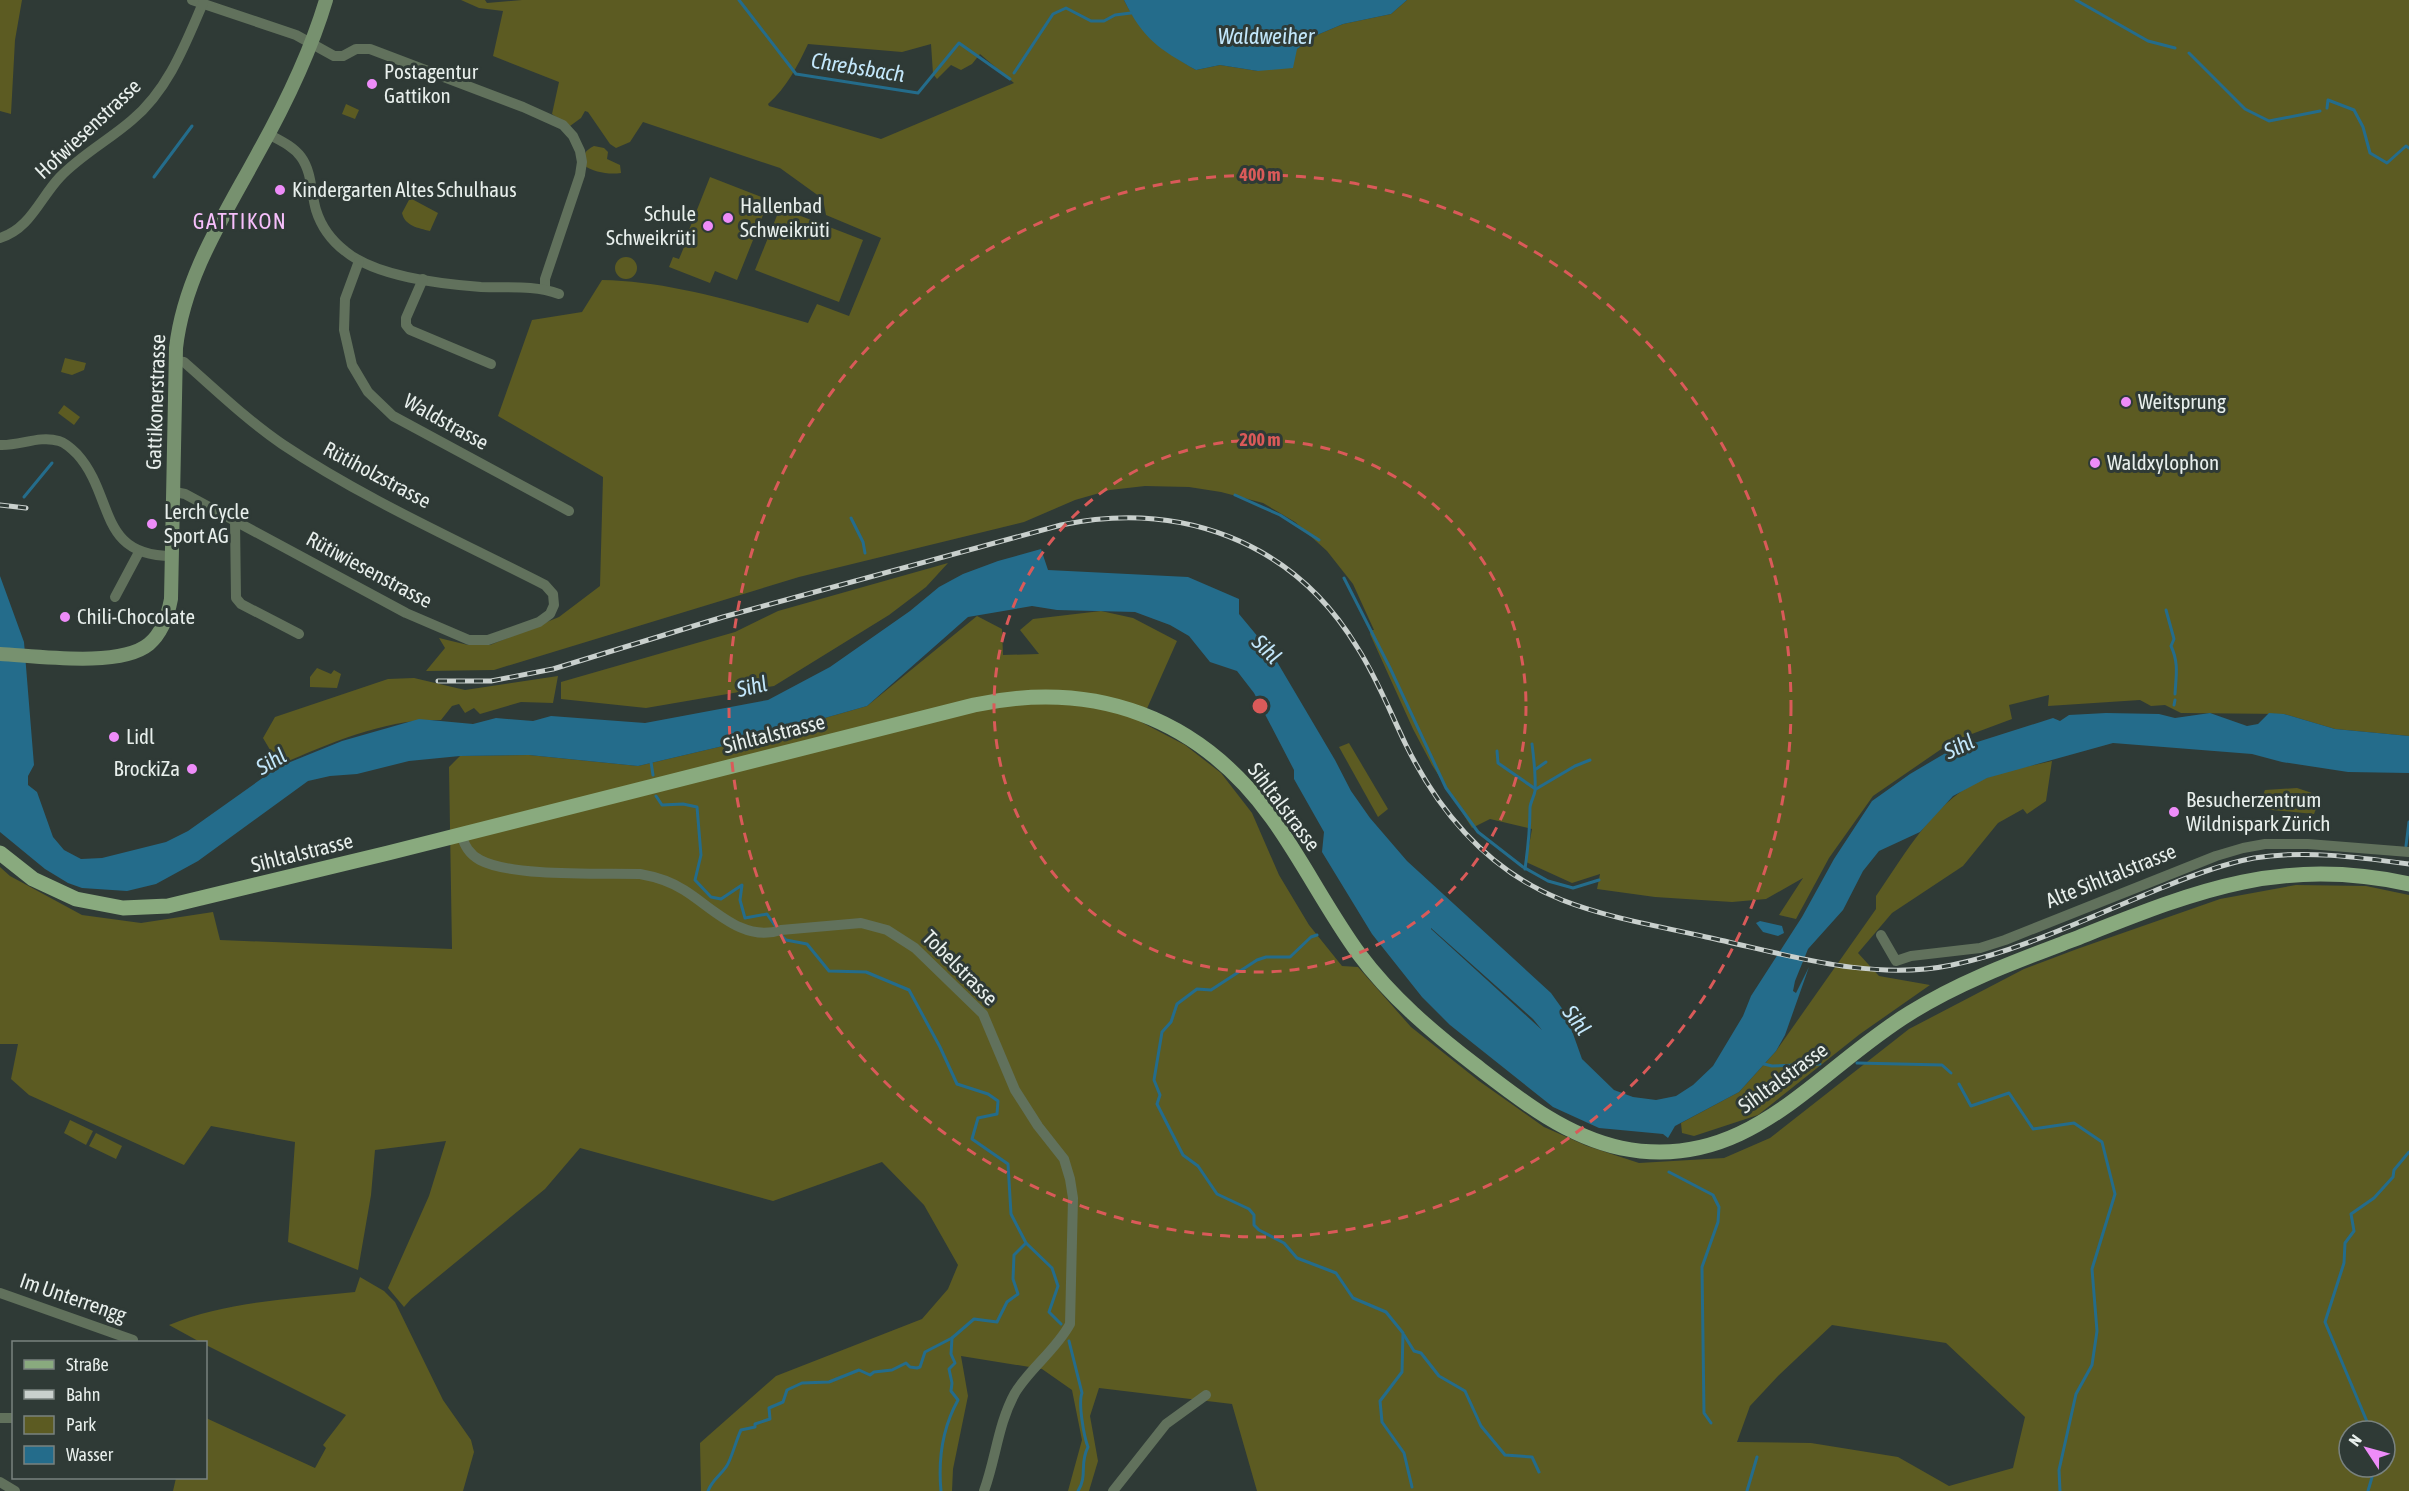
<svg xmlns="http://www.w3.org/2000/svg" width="2409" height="1491" viewBox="0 0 2409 1491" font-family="'Asap Condensed',sans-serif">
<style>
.green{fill:#5c5b22;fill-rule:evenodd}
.water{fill:#246c8b;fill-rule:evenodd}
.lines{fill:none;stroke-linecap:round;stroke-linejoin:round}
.stream{stroke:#246c8b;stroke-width:3}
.street{stroke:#61715c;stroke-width:10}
.secondary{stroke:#77916f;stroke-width:14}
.primary{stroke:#89aa7e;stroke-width:15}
.rail-casing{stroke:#c9d0cd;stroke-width:5}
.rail{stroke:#2f3a36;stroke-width:3;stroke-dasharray:9;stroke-linecap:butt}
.ring{fill:none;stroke:#da5a59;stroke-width:3;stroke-dasharray:10 8}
.poi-dot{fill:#ee8cf9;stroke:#2f3a36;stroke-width:2}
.labels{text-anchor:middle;stroke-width:6;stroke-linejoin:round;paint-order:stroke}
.poi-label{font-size:21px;fill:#e8efec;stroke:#2f3a36;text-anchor:start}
.street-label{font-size:21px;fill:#e8efec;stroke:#2f3a36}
.water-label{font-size:22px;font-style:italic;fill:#c3e7fb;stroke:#2f3a36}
.neighbourhood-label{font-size:22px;letter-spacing:1.5px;fill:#f6bffb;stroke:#2f3a36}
.centre{fill:#da5a59;stroke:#2f3a36;stroke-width:3}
.ring-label{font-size:18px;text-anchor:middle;font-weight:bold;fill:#da5a59;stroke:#2f3a36;stroke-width:6;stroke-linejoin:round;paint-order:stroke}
</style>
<rect width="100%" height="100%" fill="#2f3a36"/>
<!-- green -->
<g class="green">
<polygon points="0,0 22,0 15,40 11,114 0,111"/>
<path d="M461,0H485L487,3L522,0H1124C1139,31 1167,53 1196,70L1220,65L1258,71L1297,49L1317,35L1343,24L1391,14L1407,0H2409V736L2335,729L2284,714L2181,713L2165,705L2151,706L2140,700L2048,706L2049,695L2009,705L2012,719L1953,741L1873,796L1829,858L1796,919L1779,915L1803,878L1766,899L1732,902L1655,897L1597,889L1600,874L1572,883L1526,862L1532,829L1490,819L1472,828L1432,765L1413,729L1370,634L1371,630H1374L1353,584L1327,551L1295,522L1263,503L1221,492L1189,487L1145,486L1110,490L1075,500L1024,522L799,577L494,670L426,671L445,648L439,638L468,645H490L559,617L600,586L603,477L498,416L532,320L582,312L602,280C670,281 743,304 808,323L817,304L849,316L881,238L826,215L823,199L780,168L643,122L630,142L616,148L610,144L588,112L585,111L581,118L570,126L552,114L559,82L493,56L503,11L479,8ZM808,44L902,52L931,44L933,74L937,79L951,65L961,70L972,64L980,54L1014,83L881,139L769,106L768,104C787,87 797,67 808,44Z"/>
<polygon points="346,104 359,110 355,119 342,114"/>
<path d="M594,146L604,148L608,152L607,159L620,165L621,173C608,175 594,172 583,165C583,155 584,151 594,146Z"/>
<polygon points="710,177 769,200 737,280 715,271 710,283 669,267 673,257 679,259 684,247 673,242 675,237 685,240"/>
<path d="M410,198L438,213L430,231C418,228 405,226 402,213Z"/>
<polygon points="780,208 863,240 839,302 755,270"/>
<circle cx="626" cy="268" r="11"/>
<polygon points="65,358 86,363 84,370 72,375 61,372"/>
<polygon points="64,405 80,417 74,425 58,413"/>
<polygon points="948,563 926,587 889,615 774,686 646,708 561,699 561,682 735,632 778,611"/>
<path d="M1101,611L1133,618L1177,641L1141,722L1185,745L1221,773L1252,813L1279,875L1309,925L1342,966L1358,967L1411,1027L1479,1081L1544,1127L1587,1146L1639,1163L1724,1158L1770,1138L1909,1029L2024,969L2077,949L2220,899L2296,885L2366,886L2409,895V1491H1257L1232,1404L1099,1388L1090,1416L1098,1461L1089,1491H1068L1082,1440L1072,1390L1042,1369L961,1356L968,1396L953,1469L952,1491H701L700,1443L776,1376L922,1319L948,1289L958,1265L924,1205L882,1162L773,1201L580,1148L545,1189L411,1299L404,1307L388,1288L429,1196L446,1141L375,1150L371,1195L358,1270L288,1242L295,1142L211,1126L184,1165L29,1095L11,1079L18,1044H0V867L10,876L82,915L141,923L213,912L220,940L452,949L449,767L460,756L529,755L638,766L740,742L867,706L977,616L1002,629L1003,655L1039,654L1020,630L1033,619ZM1832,1325L1946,1343L2025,1417L2013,1468L1949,1486L1898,1457L1811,1443L1737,1442L1750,1406L1778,1376ZM2349,1431H2385V1467H2349Z"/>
<polygon points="317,668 331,674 334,670 341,674 337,688 310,687 310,677"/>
<path d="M558,676L553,703L521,702L480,714L474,708L465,713L459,704L452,706L441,720C386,718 328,744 279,765L263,738L275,717L388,679L414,678L465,690Z"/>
<polygon points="1349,743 1388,809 1378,817 1339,747"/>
<path d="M2052,761L2046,801L2027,814L2023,809L1998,823L1963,866L1892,913L1858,953L1879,976L1930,985L1860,1034L1758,1115L1694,1136L1682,1133L1681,1123L1739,1092L1776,1051L1876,909V896C1906,853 1936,796 1989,777C2009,770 2031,766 2052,761Z"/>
<polygon points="2297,788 2321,796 2314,814 2261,809 2259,805 2265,790"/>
<polygon points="70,1120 93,1131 86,1145 64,1133"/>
<polygon points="96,1133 122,1146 116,1159 89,1146"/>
<path d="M360,1277L384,1291L395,1302L443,1400L471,1440L474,1452L463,1491H173L176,1478H206V1418L315,1468L326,1448L323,1445L346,1415L206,1345V1342H200L169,1325C228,1301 293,1299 355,1292Z"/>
</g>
<!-- water -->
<g class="water">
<path d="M1124,0H1407L1391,14L1343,24L1317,35L1297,49L1293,68L1258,71L1220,65L1196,70C1159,49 1143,39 1124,0Z"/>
<path d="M1041,549L1048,570L1188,577L1239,599V614L1273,655L1335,760L1351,791L1370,818L1407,861L1551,993L1566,1014L1582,1059L1614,1090L1633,1097L1656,1100L1676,1096L1693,1085L1713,1066L1743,1016L1751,996L1802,917L1834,859L1872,801L1910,774L1949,751L2053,718L2060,721L2069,715L2106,713L2159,714L2175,718L2210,713L2247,726L2258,724L2269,713L2284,714L2335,729L2409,736V773L2348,772L2282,762L2252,754L2113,743L1987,778L1953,796L1920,832L1879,851L1863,871L1843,910L1808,949L1795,981L1793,991L1796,993L1809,967L1785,1035L1776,1051L1739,1092L1675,1126L1668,1138L1663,1134L1599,1128L1553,1107L1450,1025L1422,997L1372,934L1322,852L1324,832L1294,779V770L1254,693L1237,671L1210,662L1189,636L1170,625L1135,612L1057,610L1032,606L968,617L867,706L740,742L638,766L529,755L460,756L409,761L357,774L330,776L308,781L198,861L156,884L127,891L82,888L68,883L45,869L0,832V576L24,642L34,765L28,776V785L37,792L53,837L64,850L81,859L102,858L166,842L188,831L278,767L342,741L419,719L473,724L496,718L533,721L551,716L645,723L768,700L830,667L910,611L939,587L963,574L998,561ZM1431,928L1533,1019L1542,1030L1431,929Z"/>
<polygon points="1760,921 1782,926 1784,933 1778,936 1763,932 1756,923"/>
</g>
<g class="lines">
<!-- stream -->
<g class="stream">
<polyline points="739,0 796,74 918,93 959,43 1010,79"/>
<polyline points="2076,0 2148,41 2175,48"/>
<polyline points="2189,53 2245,109 2269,121 2320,111"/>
<polyline points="1014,73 1053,14 1066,8 1091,21 1104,21 1115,15 1131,13"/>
<polyline points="2327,108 2328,100 2354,110 2363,127 2370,153 2387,163 2406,146 2409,148"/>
<polyline points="154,177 192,126"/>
<polyline points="1235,495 1280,515 1319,540"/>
<polyline points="24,497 52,463"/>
<polyline points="851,518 863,542 865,553"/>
<polyline points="1344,578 1390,668 1446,788 1478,832 1523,867 1548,881 1573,888 1599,880"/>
<path d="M2166,610L2174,639L2171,646C2179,663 2176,676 2175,694"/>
<polyline points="2174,705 2175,700"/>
<polyline points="1497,751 1498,763 1534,788"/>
<polyline points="651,762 653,775"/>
<polyline points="1536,769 1546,762"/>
<polyline points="1536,789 1575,766 1590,760"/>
<polyline points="656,796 662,805 683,804 697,807 701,855 695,880 711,897 721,899 742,885 740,900 745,918 767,914 776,927"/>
<polyline points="2406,846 2409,822"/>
<path d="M1525,869C1528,848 1530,829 1530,808C1530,803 1534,797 1535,791C1536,775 1534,760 1532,744"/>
<polyline points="1317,935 1311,937 1290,957 1266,957 1257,960 1211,990 1197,989 1177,1004 1171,1022 1162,1032 1154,1080 1160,1095 1157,1104 1183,1155 1198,1166 1217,1194 1249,1209 1254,1215 1254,1225 1259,1230 1284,1243 1297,1258 1336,1273 1353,1298 1386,1312 1403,1333 1402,1372 1380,1401 1382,1422 1404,1453 1412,1487"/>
<polyline points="1760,1063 1772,1066 1820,1064"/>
<polyline points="1857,1063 1942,1065 1951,1073"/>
<polyline points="1959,1084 1971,1106 2009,1093 2033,1129 2074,1123 2102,1142 2115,1194 2092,1269 2097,1331 2092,1365 2076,1394 2059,1470 2060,1491"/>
<polyline points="1669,1172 1713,1195 1719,1207 1718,1222 1702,1267 1704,1413 1711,1423"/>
<polyline points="1026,1243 1052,1268 1058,1286 1049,1312 1061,1324"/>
<polyline points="1404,1335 1414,1351 1421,1353 1439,1376 1465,1391 1481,1426 1505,1455 1532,1457 1539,1472"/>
<path d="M1069,1341L1082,1393C1078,1403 1084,1437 1088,1447C1079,1464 1088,1475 1078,1491"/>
<polyline points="2371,1431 2325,1322 2344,1263 2345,1243 2354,1231 2351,1214 2374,1198 2393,1177 2394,1170 2409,1152"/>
<path d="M708,1491C713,1479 719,1477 726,1467C731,1461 736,1440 741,1430L755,1427V1424L770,1419L769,1408L783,1402L787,1390L802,1383L829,1382L859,1370L870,1375L874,1372L892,1370L906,1363L910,1367L917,1368L920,1367L925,1352L952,1338L974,1319L997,1322L1007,1302L1018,1294L1013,1279L1014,1255L1026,1243L1011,1214L1008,1164L972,1139L978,1118L997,1114L998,1101L988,1094L957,1084L940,1047L909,990L866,972L829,971L807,944L786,940L779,933"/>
<path d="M941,1491C938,1459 943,1427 958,1400L951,1391L952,1383L949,1369L955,1363L951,1354L952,1338"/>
<polyline points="1747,1491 1757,1457"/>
<polyline points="2368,1491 2375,1467"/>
</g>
<!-- street -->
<g class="street">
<polyline points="192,0 296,35 334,56 343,56 356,49 370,49 523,107 563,125 573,136 580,151 582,162 580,175 545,279 545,289"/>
<path d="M268,134C279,140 293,146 301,157C312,172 311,193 316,210C321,226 332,241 345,251C376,277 441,284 481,287C508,288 534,285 559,294"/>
<path d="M0,238C30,229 40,198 60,177C81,155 109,140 132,120C168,90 185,45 203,3"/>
<polyline points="359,261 345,299 344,330 352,365 368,392 393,416 569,511"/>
<polyline points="423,279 406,318 406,325 410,330 491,364"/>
<path d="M0,445C20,446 39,435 59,441C66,443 72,449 77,454C115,496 97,556 172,556"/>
<path d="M175,492L185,494L406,613L469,640H488L539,622L550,614L554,605L553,594L545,585C457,540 364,499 282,444C247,420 216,390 184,362L176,361"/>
<polyline points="235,520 236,598 241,604 299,634"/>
<polyline points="115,597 139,552"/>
<path d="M461,835C465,846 469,854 480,860C512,877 601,873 640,874C657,877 670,881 684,890C713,908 743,943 781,930L861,923L887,930L915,948L983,1014L1015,1090L1038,1126L1064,1159L1070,1179L1073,1198L1070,1324C1056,1350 1030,1368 1015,1393C998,1424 996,1458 984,1491"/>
<polyline points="1881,935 1896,961 1911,956 1980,948 2005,940 2216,856 2243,848 2265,844 2308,844 2409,852"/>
<polyline points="0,1293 133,1340"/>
<polyline points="0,1418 14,1418"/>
<polyline points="0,1482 15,1491"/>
<polyline points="1113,1491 1166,1424 1206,1395"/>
</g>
<!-- secondary -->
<path class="secondary" d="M0,654C37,656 120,668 149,644C162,633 168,615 171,599L176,348C184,277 224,216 257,155C285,105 310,54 326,0"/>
<!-- primary -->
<path class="primary" d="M0,853L33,879L76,899L123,908L168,906L388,853L974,705C1095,679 1199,717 1272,818C1303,861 1327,910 1359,954C1391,997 1432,1032 1475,1065C1519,1099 1565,1136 1621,1148C1748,1174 1815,1071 1910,1013C1961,981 2017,961 2072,940C2191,893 2278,855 2409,884"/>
<defs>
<g id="rail">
<polyline points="0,505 26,508"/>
<path d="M438,681H491L553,669L723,617L1061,525C1180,500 1293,541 1357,647C1377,678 1390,712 1406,745C1440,814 1489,871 1562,900C1608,918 1658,926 1706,937C1786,954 1870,982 1952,965C2022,951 2098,913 2164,887C2193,875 2223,864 2254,858C2305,850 2357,857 2409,864"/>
</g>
</defs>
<!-- rail casing -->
<use href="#rail" class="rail-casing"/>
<!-- rail -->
<use href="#rail" class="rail"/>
</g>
<!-- distance rings -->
<g class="ring">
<circle cx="1260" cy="706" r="266"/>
<circle cx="1260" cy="706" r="531"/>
</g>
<!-- markers -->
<g class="poi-dot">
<circle cx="372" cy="84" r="6"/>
<circle cx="280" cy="190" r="6"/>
<circle cx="728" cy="218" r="6"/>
<circle cx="708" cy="226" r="6"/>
<circle cx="2126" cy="402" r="6"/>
<circle cx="2095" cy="463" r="6"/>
<circle cx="152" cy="524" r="6"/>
<circle cx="65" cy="617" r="6"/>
<circle cx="114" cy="737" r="6"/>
<circle cx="192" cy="769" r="6"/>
<circle cx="2174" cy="812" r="6"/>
</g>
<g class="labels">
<!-- poi labels -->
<g class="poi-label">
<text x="384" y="79">Postagentur<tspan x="384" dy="24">Gattikon</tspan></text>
<text x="292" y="197">Kindergarten Altes Schulhaus</text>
<text x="740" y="213">Hallenbad<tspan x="740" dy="24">Schweikrüti</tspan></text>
<text x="696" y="221" text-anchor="end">Schule<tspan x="696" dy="24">Schweikrüti</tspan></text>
<text x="2138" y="409">Weitsprung</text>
<text x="2107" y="470">Waldxylophon</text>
<text x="164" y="519">Lerch Cycle<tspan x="164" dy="24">Sport AG</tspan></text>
<text x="77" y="624">Chili-Chocolate</text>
<text x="126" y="744">Lidl</text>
<text x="180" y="776" text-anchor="end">BrockiZa</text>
<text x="2186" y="807">Besucherzentrum<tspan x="2186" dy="24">Wildnispark Zürich</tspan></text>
</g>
<!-- street labels -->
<g class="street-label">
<text transform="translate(88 129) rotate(-43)" y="7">Hofwiesenstrasse</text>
<text transform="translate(156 402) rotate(-88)" y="7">Gattikonerstrasse</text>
<text transform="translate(446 422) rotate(29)" y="7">Waldstrasse</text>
<text transform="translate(377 475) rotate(28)" y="7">Rütiholzstrasse</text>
<text transform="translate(369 570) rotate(28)" y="7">Rütiwiesenstrasse</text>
<text transform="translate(774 734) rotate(-14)" y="7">Sihltalstrasse</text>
<text transform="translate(1284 807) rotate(53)" y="7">Sihltalstrasse</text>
<text transform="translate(302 853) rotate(-14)" y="7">Sihltalstrasse</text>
<text transform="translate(2111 876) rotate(-22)" y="7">Alte Sihltalstrasse</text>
<text transform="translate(960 968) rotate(45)" y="7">Tobelstrasse</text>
<text transform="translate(1783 1078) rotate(-36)" y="7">Sihltalstrasse</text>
<text transform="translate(73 1298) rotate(19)" y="7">Im Unterrengg</text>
</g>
<!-- water labels -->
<g class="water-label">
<text x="1266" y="44">Waldweiher</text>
<text transform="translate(858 67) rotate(9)" y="8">Chrebsbach</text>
<text transform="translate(1267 649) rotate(45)" y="8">Sihl</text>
<text transform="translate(752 686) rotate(-13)" y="8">Sihl</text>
<text transform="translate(1959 746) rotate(-25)" y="8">Sihl</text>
<text transform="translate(271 761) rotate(-30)" y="8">Sihl</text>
<text transform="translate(1577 1020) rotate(54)" y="8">Sihl</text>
</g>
<!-- neighbourhood labels -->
<g class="neighbourhood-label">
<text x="240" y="229">GATTIKON</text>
</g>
</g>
<circle cx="1260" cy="706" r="9" class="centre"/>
<g class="ring-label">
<text x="1260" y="181">400 m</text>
<text x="1260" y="446">200 m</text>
</g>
<!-- legend -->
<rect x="12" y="1341" width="195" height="138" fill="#2f3a36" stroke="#79827f" stroke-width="1.5"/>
<rect x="24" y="1360" width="30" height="9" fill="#89aa7e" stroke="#79827f" stroke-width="1.5"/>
<text x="66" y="1371" font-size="18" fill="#e8efec">Straße</text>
<rect x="24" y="1390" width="30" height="9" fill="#c9d0cd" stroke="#79827f" stroke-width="1.5"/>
<text x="66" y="1401" font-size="18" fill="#e8efec">Bahn</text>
<rect x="24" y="1416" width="30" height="18" fill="#5c5b22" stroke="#79827f" stroke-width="1.5"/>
<text x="66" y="1431" font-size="18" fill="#e8efec">Park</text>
<rect x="24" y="1446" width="30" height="18" fill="#246c8b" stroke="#79827f" stroke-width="1.5"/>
<text x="66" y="1461" font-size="18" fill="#e8efec">Wasser</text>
<!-- north arrow -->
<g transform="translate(2367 1449) rotate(306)"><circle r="28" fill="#2f3a36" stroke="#79827f" stroke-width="1.5"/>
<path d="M0-4.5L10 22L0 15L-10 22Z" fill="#ee8cf9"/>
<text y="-9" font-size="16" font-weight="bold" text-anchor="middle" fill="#e8efec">N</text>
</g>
</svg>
